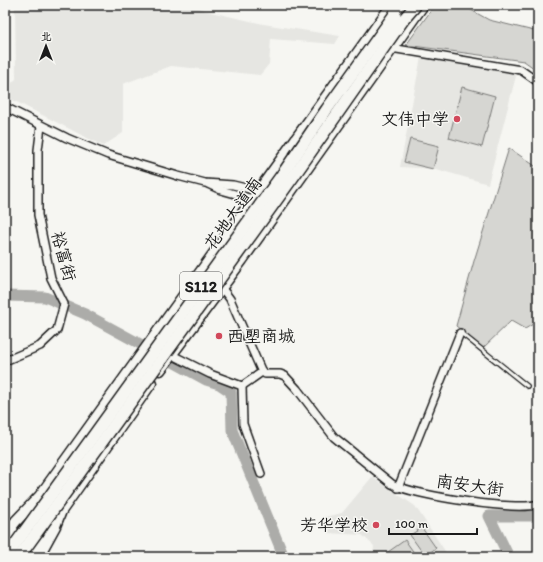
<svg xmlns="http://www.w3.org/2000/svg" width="543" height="562" viewBox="0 0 543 562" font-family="Itim,'LXGW WenKai TC',sans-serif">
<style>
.built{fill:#e6e6e2}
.green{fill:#d6d6d2;stroke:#797977}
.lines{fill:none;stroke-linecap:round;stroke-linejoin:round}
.river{stroke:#acaca9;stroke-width:11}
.lane-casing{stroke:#1c1c1c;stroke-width:6}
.street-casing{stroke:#1c1c1c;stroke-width:10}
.secondary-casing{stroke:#1c1c1c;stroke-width:13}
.primary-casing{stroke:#1c1c1c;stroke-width:14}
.lane{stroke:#f6f6f2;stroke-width:3.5}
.street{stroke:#f6f6f2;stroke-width:7}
.secondary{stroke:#f6f6f2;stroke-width:10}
.primary{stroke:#f6f6f2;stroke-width:11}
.primary-bridge-casing{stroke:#1c1c1c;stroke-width:14;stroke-linecap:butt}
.primary-bridge{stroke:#f6f6f2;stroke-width:11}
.poi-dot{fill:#d1495b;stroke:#f6f6f2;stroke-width:1.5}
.labels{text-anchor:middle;stroke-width:3;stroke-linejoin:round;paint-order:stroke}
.shield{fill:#f6f6f2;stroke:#5d5d5c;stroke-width:1}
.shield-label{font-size:16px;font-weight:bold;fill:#1c1c1c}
.poi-label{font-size:17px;fill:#1c1c1c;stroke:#f6f6f2;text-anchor:end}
.street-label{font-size:17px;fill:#1c1c1c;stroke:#f6f6f2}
</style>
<rect width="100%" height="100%" fill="#f6f6f2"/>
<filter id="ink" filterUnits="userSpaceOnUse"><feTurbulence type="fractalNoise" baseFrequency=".025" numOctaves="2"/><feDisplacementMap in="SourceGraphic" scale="8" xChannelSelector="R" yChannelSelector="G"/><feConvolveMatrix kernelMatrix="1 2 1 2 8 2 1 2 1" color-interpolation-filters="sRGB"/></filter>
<g filter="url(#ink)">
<!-- built -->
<g class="built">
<polygon points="15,5 194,5 206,11 263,24 340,36 335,44 271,39 269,64 260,75 171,66 123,84 123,133 103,146 5,96 5,89 16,79"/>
<polygon points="421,57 517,72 488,184 436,169 400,167"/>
<polygon points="372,477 415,506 449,557 373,557 374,546 362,535 327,533 324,517 342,513"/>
</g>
<!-- green -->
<g class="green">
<polygon points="435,5 462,5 489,20 538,32 538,71 524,61 406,45"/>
<polygon points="462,87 495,96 482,147 449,138"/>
<polygon points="410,139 439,146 433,169 404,162"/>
<polygon points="509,148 538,168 538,321 525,329 511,321 483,348 456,326 474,261"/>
<polygon points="422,528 436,548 425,556 410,535"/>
<polygon points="405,540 417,557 381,557"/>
</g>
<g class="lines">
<!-- river -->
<g class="river">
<polyline points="5,296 45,297 85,314 155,352"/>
<polyline points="173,362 206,380 219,384 231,392 232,430 284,557"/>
<polyline points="509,557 489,516 538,516"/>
</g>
<defs>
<polyline id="lane" points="461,333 527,386"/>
<g id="street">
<polyline points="391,48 521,70 538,82"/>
<polyline points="5,107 67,138 108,155 178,176 205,183 233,185 258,191 262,194"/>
<polyline points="208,184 221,190 257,200"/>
<path d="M218,286L224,291L230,299L261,370L265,374H280L285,376L297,389L334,437L392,484C412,495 518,512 538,504"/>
<polyline points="172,355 210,374 242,386 262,372"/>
<polyline points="5,361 40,346 57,330 64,304 51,278 38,215 38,150 41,126"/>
<polyline points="242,386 243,424 261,474"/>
<polyline points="398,488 460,333"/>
</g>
<g id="secondary">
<polyline points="160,370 242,260 423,5"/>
<polyline points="5,535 16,521 40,496 392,5"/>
<polyline points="5,545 14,532"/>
<polyline points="29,557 41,541"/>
<polyline points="38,557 55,526 61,511 151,383"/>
</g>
<polyline id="primary" points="395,14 402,5"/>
</defs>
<!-- lane casing -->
<use href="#lane" class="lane-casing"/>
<!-- street casing -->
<use href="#street" class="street-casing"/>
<!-- secondary casing -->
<use href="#secondary" class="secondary-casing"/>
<!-- primary casing -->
<use href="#primary" class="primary-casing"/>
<!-- lane -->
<use href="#lane" class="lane"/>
<!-- street -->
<use href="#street" class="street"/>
<!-- secondary -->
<use href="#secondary" class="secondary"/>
<!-- primary -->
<use href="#primary" class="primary"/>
<defs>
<g id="primary-bridge">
<polyline points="6,557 284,172 327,109 395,14"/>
<polyline points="19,557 293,177 403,20 416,5"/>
</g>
</defs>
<!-- primary-bridge casing -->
<use href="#primary-bridge" class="primary-bridge-casing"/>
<!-- primary-bridge -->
<use href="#primary-bridge" class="primary-bridge"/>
</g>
</g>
<!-- markers -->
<g class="poi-dot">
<circle cx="457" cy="119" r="4"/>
<circle cx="219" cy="336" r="4"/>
<circle cx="376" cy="525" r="4"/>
</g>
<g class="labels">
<!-- shield labels -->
<rect class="shield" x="180" y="272" width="42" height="28" rx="3"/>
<g class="shield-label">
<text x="201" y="292">S112</text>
</g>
<!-- poi labels -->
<g class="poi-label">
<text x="449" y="125">文伟中学</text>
<text x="227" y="342" text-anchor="start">西塱商城</text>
<text x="368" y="531">芳华学校</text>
</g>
<!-- street labels -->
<g class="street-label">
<text transform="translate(233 213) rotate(-54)" y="6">花地大道南</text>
<text transform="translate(64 256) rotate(75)" y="6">裕富街</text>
<text transform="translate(470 485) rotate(8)" y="6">南安大街</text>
</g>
</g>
<!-- margin -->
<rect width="543" height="562" fill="none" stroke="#f6f6f2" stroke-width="20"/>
<rect x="10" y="10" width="523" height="542" fill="none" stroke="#1c1c1c" stroke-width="1.5" filter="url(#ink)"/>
<!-- north arrow -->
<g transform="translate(46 46)" stroke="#f6f6f2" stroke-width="3" paint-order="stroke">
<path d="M0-3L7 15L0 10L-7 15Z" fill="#1c1c1c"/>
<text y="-6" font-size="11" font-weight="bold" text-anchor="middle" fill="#1c1c1c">北</text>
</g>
<!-- scale -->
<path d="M389 528v6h88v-6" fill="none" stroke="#1c1c1c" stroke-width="2"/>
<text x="395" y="528" font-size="12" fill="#1c1c1c" stroke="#f6f6f2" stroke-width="3" paint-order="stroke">100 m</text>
</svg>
